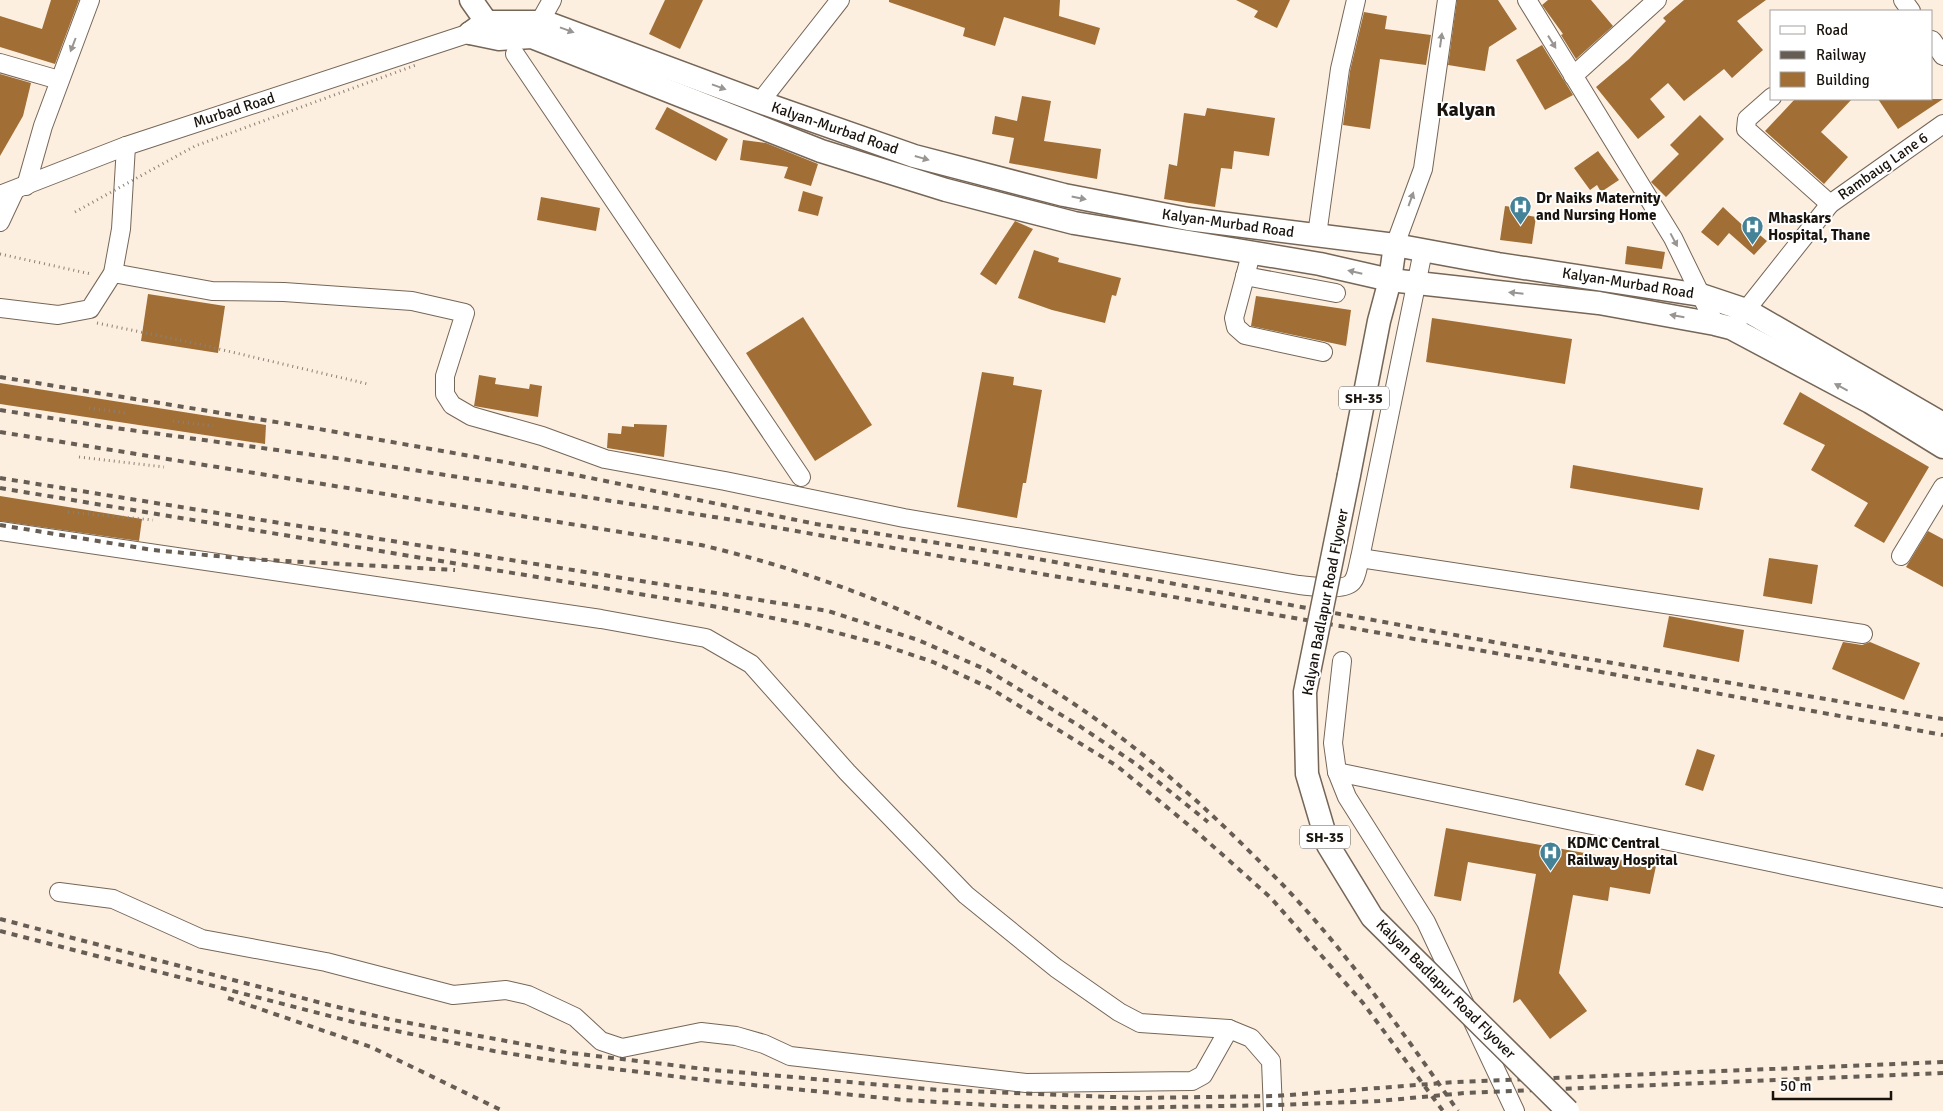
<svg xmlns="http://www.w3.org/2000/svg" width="1943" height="1111" viewBox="0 0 1943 1111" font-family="Signika,sans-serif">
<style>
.building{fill:#a16f36}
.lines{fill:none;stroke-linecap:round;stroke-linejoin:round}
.minor-casing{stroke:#766657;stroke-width:20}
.major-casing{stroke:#766657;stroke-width:25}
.path{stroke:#8a8075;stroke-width:3;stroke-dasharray:1 4;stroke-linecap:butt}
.minor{stroke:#fff;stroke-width:18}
.major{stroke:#fff;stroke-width:22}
.rail{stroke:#665d54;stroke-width:4;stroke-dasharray:6 6;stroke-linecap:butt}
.major-bridge-casing{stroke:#766657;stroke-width:25;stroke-linecap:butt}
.path-bridge{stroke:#8a8075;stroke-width:3;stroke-dasharray:1 4;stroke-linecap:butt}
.major-bridge{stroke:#fff;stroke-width:22}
.oneway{fill:#989592}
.labels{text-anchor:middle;stroke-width:4;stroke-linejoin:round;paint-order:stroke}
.shield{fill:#fff;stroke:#5e5a56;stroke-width:1}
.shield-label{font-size:14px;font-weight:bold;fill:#19130d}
.street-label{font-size:15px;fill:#19130d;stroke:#fff}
.poi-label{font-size:15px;font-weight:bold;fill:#19130d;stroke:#fff;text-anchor:start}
.district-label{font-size:20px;font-weight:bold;fill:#19130d;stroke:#fff}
</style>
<rect width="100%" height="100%" fill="#fdefe0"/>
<!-- building -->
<g class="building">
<polygon points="51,0 79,0 55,64 0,47 0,16 42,29"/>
<polygon points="665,0 703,0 680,49 649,34"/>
<polygon points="889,0 1060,0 1059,16 1100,28 1095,45 1004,17 995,46 963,36 965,28 889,2"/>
<polygon points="1236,0 1290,0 1277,28 1254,17 1258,11"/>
<polygon points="1457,0 1498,0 1517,29 1489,47 1485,71 1448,65"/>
<polygon points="1548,0 1591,0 1613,26 1576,59 1561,35 1563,34 1542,5"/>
<polygon points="1684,0 1766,0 1737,21 1763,50 1732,78 1724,69 1684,101 1668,83 1650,99 1665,117 1638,139 1596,87 1629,59 1666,21 1663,18"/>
<polygon points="1364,12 1387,16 1385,29 1431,35 1426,65 1380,59 1370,129 1343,125 1350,71"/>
<polygon points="1542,45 1573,95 1545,110 1516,60"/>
<polygon points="0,74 31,83 23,116 0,156"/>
<polygon points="1022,96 1051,101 1044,141 1101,149 1097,179 1009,163 1014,138 992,134 995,116 1017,121"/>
<polygon points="1795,99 1852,99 1821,132 1848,157 1824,184 1765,131"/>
<polygon points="1878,99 1943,99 1898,129"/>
<polygon points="667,107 728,139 716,161 655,129"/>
<polygon points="1207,108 1275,118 1269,156 1234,151 1232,169 1221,168 1215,207 1164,199 1169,164 1177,166 1184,113 1205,116"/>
<polygon points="1700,115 1724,139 1666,197 1651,182 1679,154 1670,145"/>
<polygon points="743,140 766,143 818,164 811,186 784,178 788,167 740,160"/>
<polygon points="1598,151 1619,180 1601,192 1597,185 1590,190 1574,168"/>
<polygon points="803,191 823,197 818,216 798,211"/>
<polygon points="541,197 600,208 596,231 537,220"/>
<polygon points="1505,206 1526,209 1525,215 1536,217 1532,244 1500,240"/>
<polygon points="1723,207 1752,234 1755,231 1767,241 1754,255 1729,233 1718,246 1701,232"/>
<polygon points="1015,221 1033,229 996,285 980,274"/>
<polygon points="1627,246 1665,252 1662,269 1625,264"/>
<polygon points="1034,250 1059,258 1058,262 1121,278 1116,296 1112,295 1105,323 1052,310 1018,298"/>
<polygon points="148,294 225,306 218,353 141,341"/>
<polygon points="1256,296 1351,310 1346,346 1251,326"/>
<polygon points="803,317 872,425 815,461 746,353"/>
<polygon points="1432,318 1572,339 1565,384 1426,362"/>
<polygon points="982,372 1014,377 1013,385 1042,390 1026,483 1023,483 1017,518 957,507"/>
<polygon points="479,375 496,378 495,384 529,389 530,384 542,386 538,417 474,406"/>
<polygon points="0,383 266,425 265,444 0,404"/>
<polygon points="1800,392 1929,467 1884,543 1854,526 1868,503 1811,470 1825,445 1783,424"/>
<polygon points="634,424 667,425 664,457 607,448 608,433 621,434 622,426 634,427"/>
<polygon points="1573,465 1703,488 1699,510 1570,488"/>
<polygon points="0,496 142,519 139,541 0,521"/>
<polygon points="1928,531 1943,539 1943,587 1906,567"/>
<polygon points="1769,558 1818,565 1812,604 1763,596"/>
<polygon points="1669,616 1744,630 1739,662 1663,647"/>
<polygon points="1843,642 1862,645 1870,642 1920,663 1904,700 1832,669"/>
<polygon points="1697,749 1715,755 1703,791 1685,785"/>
<polygon points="1446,828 1656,866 1650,894 1610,887 1608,901 1573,895 1559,973 1587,1011 1550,1039 1520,999 1513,1003 1536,874 1468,862 1461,901 1434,896"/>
</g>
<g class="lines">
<defs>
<g id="minor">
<polyline points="1527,0 1673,238 1715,324"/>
<polyline points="1903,0 1911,11"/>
<polyline points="534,32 552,0"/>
<polyline points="1932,40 1943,56"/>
<polyline points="515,54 801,477"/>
<polyline points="0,63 59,80"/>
<polyline points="1573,76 1657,0"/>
<polyline points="1772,97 1747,119 1746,129 1830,204"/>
<polyline points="760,102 840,0"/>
<polyline points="26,186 43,126 90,0"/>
<polyline points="0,195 126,146 470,33"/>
<polyline points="0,222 15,190"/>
<polyline points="1317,235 1340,69 1356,0"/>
<polyline points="1395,245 1423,169 1447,0"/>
<polyline points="1251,254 1234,318 1236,327 1245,335 1323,352"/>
<path d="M113,273L212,291L284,292L412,301L465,313L445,376V394L452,405L471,416L542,436L605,459L725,481L904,518L1299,585C1311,586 1346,592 1353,581C1357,576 1358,565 1360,558L1423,251"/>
<polyline points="1245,276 1336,293"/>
<polyline points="0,308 58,315 90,309 113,273 121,229 126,146"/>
<polyline points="1738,320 1830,204 1943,124"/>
<polyline points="0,531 601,619 706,638 751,664 847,772 966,895 1056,968 1119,1012 1140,1023 1229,1029 1251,1038 1271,1061 1273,1111"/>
<polyline points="1901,556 1943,487"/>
<polyline points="1360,558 1863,634"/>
<polyline points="1342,661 1333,743 1337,772 1347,797 1426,922 1515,1111"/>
<polyline points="1337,772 1943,898"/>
<polyline points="59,892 113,899 202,939 326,962 453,995 506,990 528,995 575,1017 601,1041 622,1048 701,1032 736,1036 764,1044 790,1056 1026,1083 1192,1081 1203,1075 1229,1029"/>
</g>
<g id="major">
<polyline points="471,0 495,34"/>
<polyline points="470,33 485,22 545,22 760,102 914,156 1064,195 1188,219 1395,245 1498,264 1701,295 1746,310 1943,424"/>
<polyline points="470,33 499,39 532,37 821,151 946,190 1074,223 1320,264 1390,280 1599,303 1715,324 1731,328 1870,402 1943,447"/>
<polyline points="1349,475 1379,321 1390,280 1395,245"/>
</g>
</defs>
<!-- minor casing -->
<use href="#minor" class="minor-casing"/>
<!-- major casing -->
<use href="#major" class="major-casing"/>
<!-- path -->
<g class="path">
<polyline points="0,254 91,274"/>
<polyline points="97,323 189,342 368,384"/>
<polyline points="89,408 126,413"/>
<polyline points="173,421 213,426"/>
<polyline points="79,457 164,467"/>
<polyline points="68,512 153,520"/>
</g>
<!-- minor -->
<use href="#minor" class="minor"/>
<!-- major -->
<use href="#major" class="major"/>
<!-- rail -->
<g class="rail">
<polyline points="0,377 319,429 571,474 816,524 1027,557 1554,653 1943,719"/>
<polyline points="0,410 108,427 343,459 727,519 1552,663 1943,735"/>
<path d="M0,432L701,545C844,579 984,637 1104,725C1168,771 1226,827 1282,884C1348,953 1403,1033 1458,1111"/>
<polyline points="0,478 828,611 918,640 987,670 1078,725 1136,764 1208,822"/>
<polyline points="0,488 718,607 807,625 880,644 933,662 990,688 1117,766 1197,832 1271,898 1363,1003 1443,1111"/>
<polyline points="0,525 153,550 248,559 455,570"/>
<polyline points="0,919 329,1005 393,1020 571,1053 713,1070 939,1090 1138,1098 1276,1096 1455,1082 1943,1062"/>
<polyline points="0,931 353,1022 494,1051 574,1064 713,1081 904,1100 1007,1106 1115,1108 1277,1105 1379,1101 1465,1093 1943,1073"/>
<polyline points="228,998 371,1047 503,1111"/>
</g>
<defs>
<polyline id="major-bridge" points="1349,475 1305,692 1307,774 1328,845 1372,917 1568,1111"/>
</defs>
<!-- major-bridge casing -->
<use href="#major-bridge" class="major-bridge-casing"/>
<!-- path-bridge -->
<polyline class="path-bridge" points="75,212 195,146 416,65"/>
<!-- major-bridge -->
<use href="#major-bridge" class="major-bridge"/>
</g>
<!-- one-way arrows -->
<defs><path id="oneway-solid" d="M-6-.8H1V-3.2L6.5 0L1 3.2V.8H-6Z" transform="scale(1.25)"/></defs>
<g class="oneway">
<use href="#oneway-solid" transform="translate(567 30) rotate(20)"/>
<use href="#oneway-solid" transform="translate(1441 40) rotate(-82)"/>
<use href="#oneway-solid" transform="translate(1552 42) rotate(58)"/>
<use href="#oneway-solid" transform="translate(73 45) rotate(111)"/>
<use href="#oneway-solid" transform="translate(719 87) rotate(20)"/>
<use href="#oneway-solid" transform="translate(922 158) rotate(16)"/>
<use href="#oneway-solid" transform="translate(1079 198) rotate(11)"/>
<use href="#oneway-solid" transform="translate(1411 199) rotate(-70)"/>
<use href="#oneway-solid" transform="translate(1674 240) rotate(62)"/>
<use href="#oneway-solid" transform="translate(1355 272) rotate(-167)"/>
<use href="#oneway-solid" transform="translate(1516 293) rotate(-174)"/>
<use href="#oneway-solid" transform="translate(1677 316) rotate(-170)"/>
<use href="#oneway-solid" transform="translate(1841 387) rotate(-152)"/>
</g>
<!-- icons -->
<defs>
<symbol id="hospital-pin" viewBox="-11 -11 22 30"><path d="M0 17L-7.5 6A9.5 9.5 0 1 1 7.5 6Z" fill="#448297" stroke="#fff"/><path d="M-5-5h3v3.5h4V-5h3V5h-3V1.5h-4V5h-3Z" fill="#fff"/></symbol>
</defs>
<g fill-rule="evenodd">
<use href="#hospital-pin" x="1508" y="194" width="25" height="34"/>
<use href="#hospital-pin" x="1740" y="214" width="25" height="34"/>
<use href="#hospital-pin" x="1538" y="840" width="25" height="34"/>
</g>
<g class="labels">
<!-- shield labels -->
<g class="shield">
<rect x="1339" y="386.5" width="50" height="23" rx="4"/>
<rect x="1300" y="825.5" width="50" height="23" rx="4"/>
</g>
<g class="shield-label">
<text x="1364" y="403">SH-35</text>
<text x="1325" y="842">SH-35</text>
</g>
<!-- street labels -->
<g class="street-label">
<text transform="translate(234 110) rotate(-18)" y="5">Murbad Road</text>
<text transform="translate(835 128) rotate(19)" y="5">Kalyan-Murbad Road</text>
<text transform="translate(1883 166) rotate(-35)" y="5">Rambaug Lane 6</text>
<text transform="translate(1228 223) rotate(8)" y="5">Kalyan-Murbad Road</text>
<text transform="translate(1628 283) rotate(9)" y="5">Kalyan-Murbad Road</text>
<text transform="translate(1325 602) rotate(-79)" y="5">Kalyan Badlapur Road Flyover</text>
<text transform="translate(1446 989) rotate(45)" y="5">Kalyan Badlapur Road Flyover</text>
</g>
<!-- poi labels -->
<g class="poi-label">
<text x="1536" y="203">Dr Naiks Maternity<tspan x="1536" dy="17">and Nursing Home</tspan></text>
<text x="1768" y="223">Mhaskars<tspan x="1768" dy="17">Hospital, Thane</tspan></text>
<text x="1567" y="848">KDMC Central<tspan x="1567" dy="17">Railway Hospital</tspan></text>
</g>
<!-- district labels -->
<g class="district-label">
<text x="1466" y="116">Kalyan</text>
</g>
</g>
<!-- legend -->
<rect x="1770" y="10" width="162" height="90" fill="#ffffff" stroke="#a3a19e"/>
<rect x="1780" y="26" width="25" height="8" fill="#ffffff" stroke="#a3a19e"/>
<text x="1816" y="35" font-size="15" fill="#19130d">Road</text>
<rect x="1780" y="51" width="25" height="8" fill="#665d54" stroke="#a3a19e"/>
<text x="1816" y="60" font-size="15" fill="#19130d">Railway</text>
<rect x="1780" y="72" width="25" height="15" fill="#a16f36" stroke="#a3a19e"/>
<text x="1816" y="85" font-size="15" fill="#19130d">Building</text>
<!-- scale -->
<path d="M1773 1091v8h118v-8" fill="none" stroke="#19130d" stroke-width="2.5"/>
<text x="1780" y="1091" font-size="15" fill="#19130d" stroke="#ffffff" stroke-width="4" paint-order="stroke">50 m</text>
</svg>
